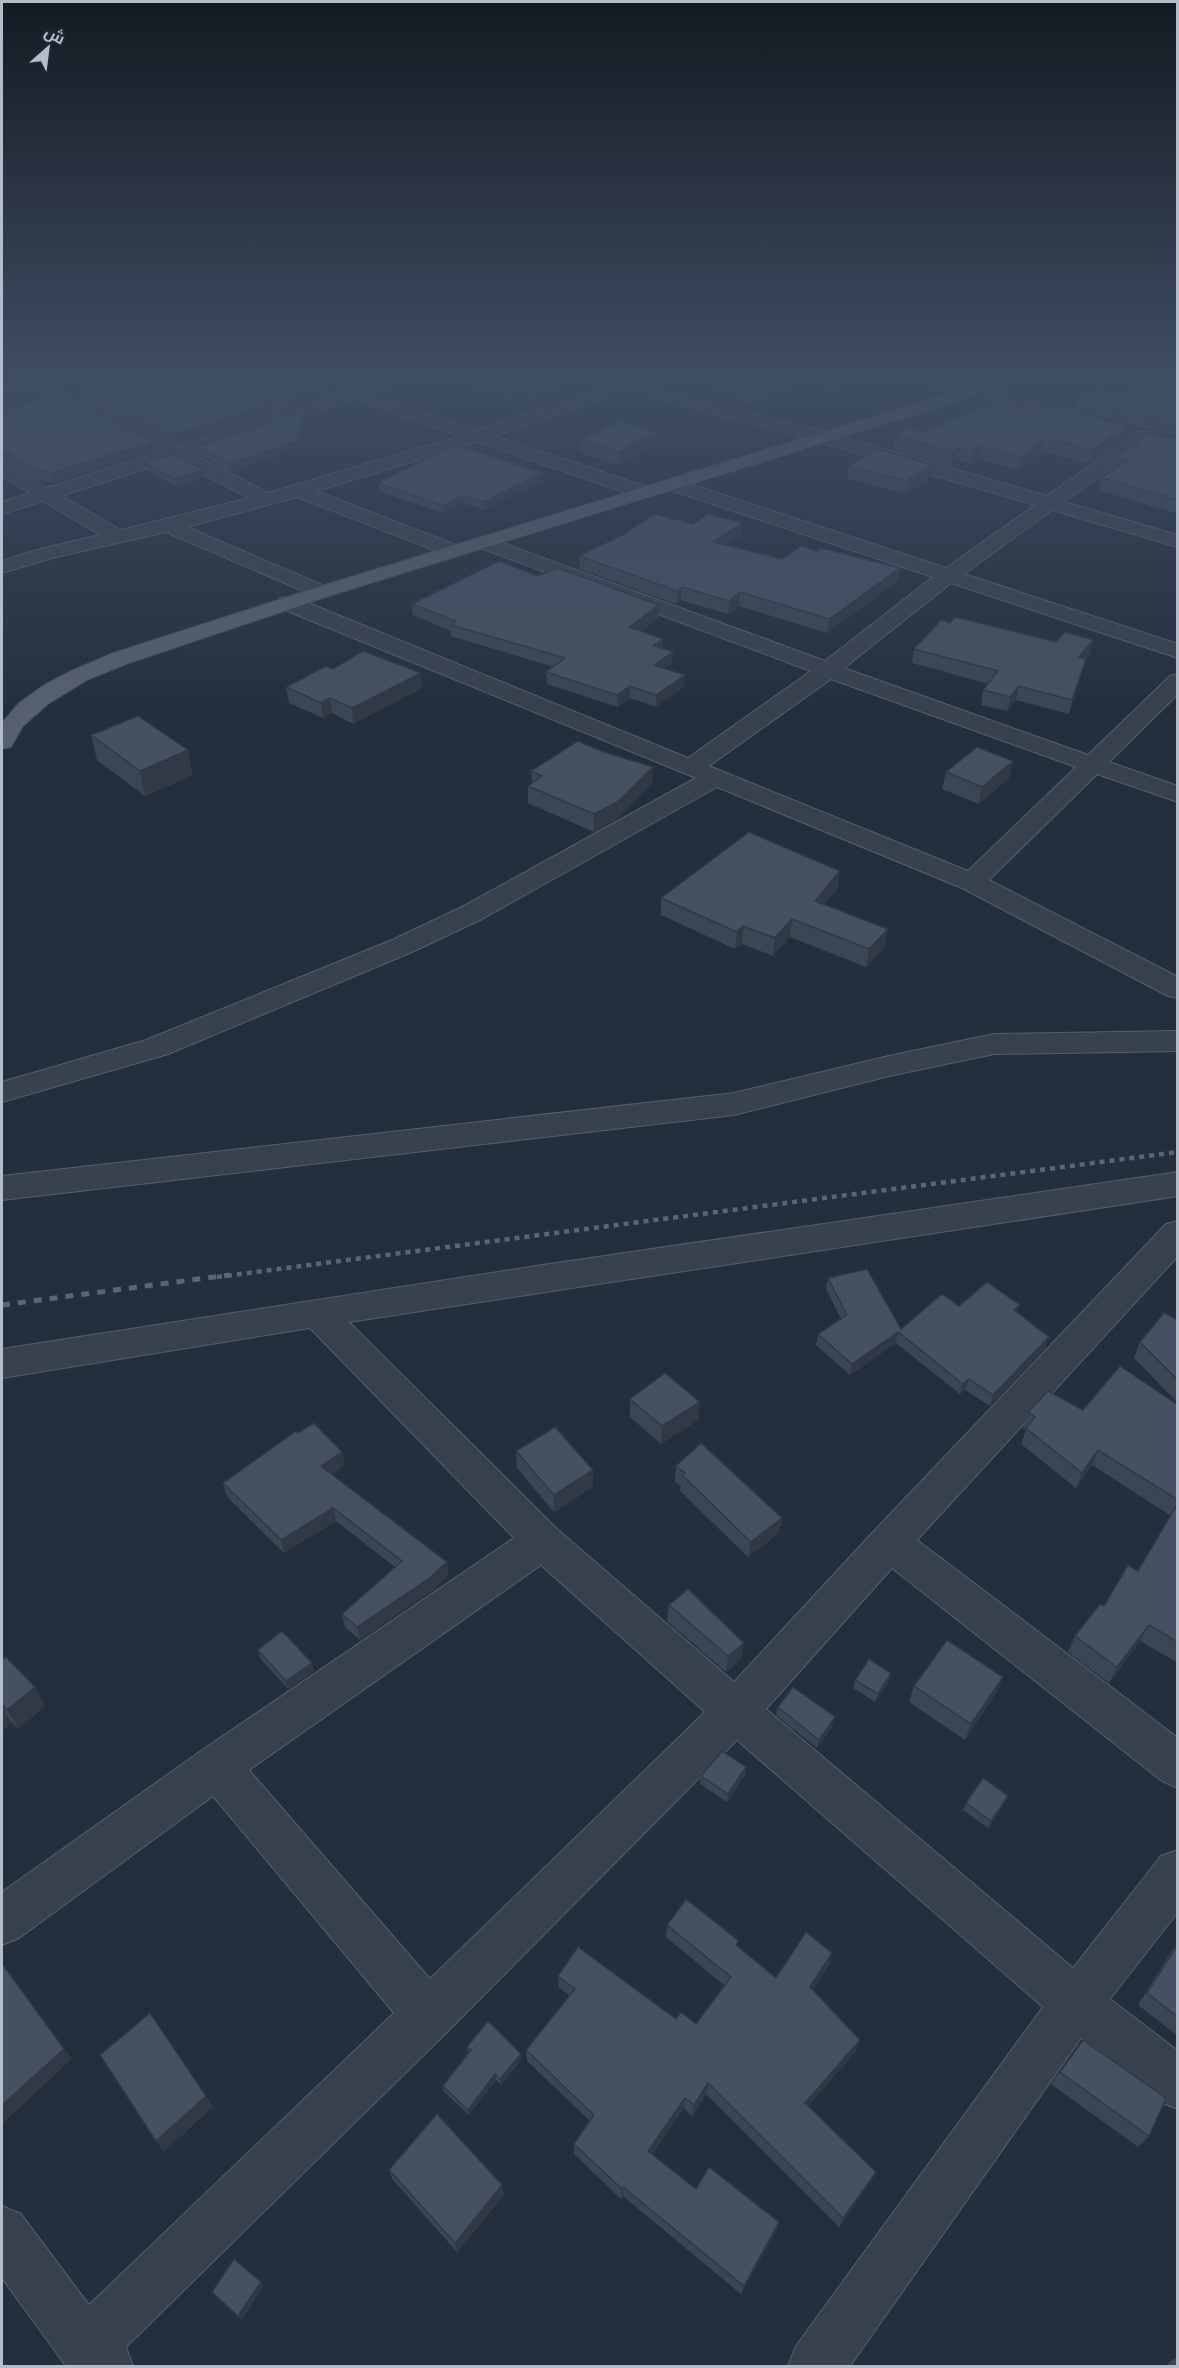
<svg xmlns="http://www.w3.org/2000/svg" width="1179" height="2368" viewBox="0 0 1179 2368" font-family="'Roboto Condensed',Cairo,sans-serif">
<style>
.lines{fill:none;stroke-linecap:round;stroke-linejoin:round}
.minor-casing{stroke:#565f6c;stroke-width:2}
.major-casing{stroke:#414a57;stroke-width:2}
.minor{fill:#38414e;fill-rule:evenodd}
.major{fill:#56606e;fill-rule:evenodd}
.rail-far1{stroke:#5a6575;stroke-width:4.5;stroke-dasharray:5 5;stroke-linecap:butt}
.rail{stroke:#5a6575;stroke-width:5;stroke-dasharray:8 8;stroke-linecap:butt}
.wall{fill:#3b4654}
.shaded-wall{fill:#303945}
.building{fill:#455162;stroke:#303945;stroke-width:1.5}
</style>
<rect width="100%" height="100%" fill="#242f3e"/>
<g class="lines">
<defs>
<g id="minor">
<path d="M11,377H31L178,447L278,413L202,381L200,377H221L289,405L291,409L388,377H411L409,381L370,394L478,430L614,384L616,380L636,377H659L657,381L645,385L829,433L1047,496L1138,432H1150L1153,436L1150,440L1064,502L1178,535V547L1052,510L964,574L1178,644V658L951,583L844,668L1088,755L1170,676L1178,674V694L1109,762L1178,786V802L1097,774L989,880L1178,977V998L1168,996L962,888L717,787L482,919L412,952L168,1054L2,1102V1082L146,1040L392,940L462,907L696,778L280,608L277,603L280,598L288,597L296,598L688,758L811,671L475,546L472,542L475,538H489L825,661L933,577L664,488L662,484L664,480H678L946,568L1035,505L817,441L627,391L495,436L650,488L653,492L650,496H636L477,442L316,491L461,547L464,551L461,555H447L297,497L187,527L329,588L333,592L329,596L322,598L315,596L166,532L52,558L2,573V561L40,549L100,535L43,501L2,514V502L30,493L2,477V464L9,465L47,488L161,452L13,381ZM354,399L460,436L268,493L192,454ZM175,459L249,498L121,530L61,496ZM831,679L1076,767L968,871L709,766Z"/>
<polygon points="904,377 933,377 1093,416 1096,420 1093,424 1087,425 971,395 906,381"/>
<polygon points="1178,1031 1178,1051 994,1054 889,1076 734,1115 2,1200 2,1176 734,1093 889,1056 994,1034"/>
<path d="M1178,1172V1196L349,1322L557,1529L734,1682L875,1530L1166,1224L1178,1221V1256L917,1540L1178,1738V1788L1162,1781L892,1568L766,1709L1073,1968L1161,1856L1178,1850V1912L1110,1999L1178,2051V2109L1160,2102L1081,2038L850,2366H788L796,2346L1043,2007L737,1740L446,2033L126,2347L133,2366H66L2,2278V2206L21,2214L89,2305L394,2013L213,1796L19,1938L2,1945V1892L201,1751L514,1538L310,1328L2,1378V1349L543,1265ZM541,1565L705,1712L430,1979L249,1770Z"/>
</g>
<polygon id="major" points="1002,377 1026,377 1024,381 329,596 129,663 87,680 48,704 23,726 11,747 2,749 2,723 19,703 44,685 71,671 113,653 315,588"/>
</defs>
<!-- minor casing -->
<use href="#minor" class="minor-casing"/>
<!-- major casing -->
<use href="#major" class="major-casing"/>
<!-- minor -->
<use href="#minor" class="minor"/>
<!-- major -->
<use href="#major" class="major"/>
<!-- rail-far1 -->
<polyline class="rail-far1" points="217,1277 1178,1152"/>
<!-- rail -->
<polyline class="rail" points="2,1305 229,1275"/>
</g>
<!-- wall -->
<g class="wall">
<polygon points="35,377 101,377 61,389"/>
<polygon points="226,377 384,377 295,405"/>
<polygon points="437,377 598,377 570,390 537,402 527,398 515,403"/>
<polygon points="678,377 872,377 837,392 814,385 761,407 718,394 718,390"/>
<polygon points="1178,377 1178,437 1073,409 1076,398 1119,394"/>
<polygon points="79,388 273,413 178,445 81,398"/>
<polygon points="2,410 155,452 54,483 36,479 10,463 2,462 2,464"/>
<polygon points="1035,412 1128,426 1125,439 1089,464 1043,451 1018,470 979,459 971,464 958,460 950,466 894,449 896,436 924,432"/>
<polygon points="307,417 298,448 231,472 198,454 196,447"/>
<polygon points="657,432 657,445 618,465 581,453 581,440"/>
<polygon points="1178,439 1178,514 1098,490 1101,478 1112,470 1115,458"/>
<polygon points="145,463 205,477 177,487 147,470"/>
<polygon points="933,465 931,477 905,494 847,478 848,466"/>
<polygon points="542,481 484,510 464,503 443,513 378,491 378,483"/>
<polygon points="693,524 742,536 727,545 782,559 817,551 900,568 898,581 827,633 739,606 728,614 681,600 676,604 580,569 579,556"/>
<polygon points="537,576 659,617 640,631 662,648 672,663 665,668 685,675 684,687 656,707 630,698 617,707 547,684 546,672 554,667 451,636 451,631 413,615 412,604"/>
<polygon points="950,623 1056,642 1093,640 1090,654 1086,659 1082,673 1069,714 1016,700 1007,711 981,705 983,690 989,684 912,663 914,649"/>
<polygon points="333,669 422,688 353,724 332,713 323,718 289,703 286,687"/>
<polygon points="91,735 193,775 145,796 97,760"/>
<polygon points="604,752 653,767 652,784 617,819 594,832 528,803 528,786 532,783 531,771"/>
<polygon points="1013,761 1009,778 979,804 942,789 946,772"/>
<polygon points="838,888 824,905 885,947 866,967 790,937 773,956 742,944 735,949 661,915 661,898"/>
<polygon points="828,1278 901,1329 959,1306 1020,1305 1017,1313 1049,1337 1045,1348 990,1406 965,1390 960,1394 896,1343 850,1375 816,1345 818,1334 841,1319 826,1289"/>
<polygon points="1178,1320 1178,1403 1134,1358 1140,1342"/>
<polygon points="630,1399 698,1420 661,1444 630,1417"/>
<polygon points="1178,1405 1178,1663 1140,1641 1109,1683 1068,1652 1075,1636 1138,1571 1171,1516 1092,1465 1076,1488 1021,1444 1026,1430 1023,1428 1028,1412"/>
<polygon points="298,1433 345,1465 331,1475 447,1562 448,1575 433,1590 360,1640 345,1627 342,1614 395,1567 336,1521 284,1553 227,1497 223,1483"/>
<polygon points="516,1451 593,1470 593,1487 554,1512 517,1468"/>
<polygon points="676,1466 782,1518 779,1533 748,1557 680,1491 681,1486 675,1482"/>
<polygon points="669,1605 741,1659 726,1672 667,1621"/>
<polygon points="258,1650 314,1671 288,1689 260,1658"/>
<polygon points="2,1660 35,1687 45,1706 18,1729 11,1722 2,1731"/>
<polygon points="891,1673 889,1681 875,1702 853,1688 855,1680"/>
<polygon points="1003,1677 996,1693 965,1740 909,1702 914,1686"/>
<polygon points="778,1707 833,1725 817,1748 776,1715"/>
<polygon points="746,1767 745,1775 727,1802 700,1784 701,1776"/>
<polygon points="966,1803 1004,1804 988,1828 963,1810"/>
<polygon points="667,1925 738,1947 776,1978 829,1965 812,1990 856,2051 808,2106 876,2172 871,2181 839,2227 706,2094 692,2116 684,2108 652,2154 696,2189 779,2222 776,2231 741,2294 623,2196 621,2199 574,2154 574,2144 590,2121 527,2061 526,2050 570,1996 559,1988 558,1976 676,2019 696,2024 724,1985 666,1937"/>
<polygon points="1178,1943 1178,2036 1138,2005 1171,1952"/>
<polygon points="1083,2040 1149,2136 1138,2147 1051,2084"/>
<polygon points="467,2047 521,2060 501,2085 496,2080 469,2115 444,2092 443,2086 468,2052"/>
<polygon points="389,2170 504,2195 457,2252 393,2180"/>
<polygon points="1178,2357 1178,2367 1167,2367 1169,2362"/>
</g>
<!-- shaded-wall -->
<g class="shaded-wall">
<polygon points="68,377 101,377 61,389 59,379"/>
<polygon points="353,377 384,377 295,405 294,395"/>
<polygon points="579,377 598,377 570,390 537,402 537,392"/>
<polygon points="813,377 815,377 814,385 761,407 762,398"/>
<polygon points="851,377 872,377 837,392 838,382"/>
<polygon points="36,386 38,396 2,407 2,396"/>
<polygon points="527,388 527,398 515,403 514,394"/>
<polygon points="271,403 273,413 178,445 176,435"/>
<polygon points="306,410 307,417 298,448 231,472 230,464"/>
<polygon points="1128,426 1125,439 1089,464 1092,450"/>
<polygon points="657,432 657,445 618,465 618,452"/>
<polygon points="1046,438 1043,451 1018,470 1021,457"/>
<polygon points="153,442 155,452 54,483 51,473"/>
<polygon points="981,446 979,459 971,464 973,451"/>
<polygon points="961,447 958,460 950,466 952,452"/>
<polygon points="933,465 931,477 905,494 907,481"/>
<polygon points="204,470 205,477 177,487 176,479"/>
<polygon points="542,473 542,481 484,510 483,502"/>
<polygon points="463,495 464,503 443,513 443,506"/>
<polygon points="742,523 742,536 712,554 713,542"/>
<polygon points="900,568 898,581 827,633 829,619"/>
<polygon points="682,587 681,600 676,604 677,591"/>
<polygon points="740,592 739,606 728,614 729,601"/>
<polygon points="659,605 659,617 629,639 629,627"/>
<polygon points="663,639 662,650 654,645"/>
<polygon points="1093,640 1090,654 1075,671 1079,657"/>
<polygon points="673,652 672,663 654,676 654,665"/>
<polygon points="1086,659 1082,673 1069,714 1072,700"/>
<polygon points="421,673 422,688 353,724 352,708"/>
<polygon points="685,675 684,687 656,707 656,695"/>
<polygon points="630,686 630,698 617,707 617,695"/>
<polygon points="1019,686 1016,700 1007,711 1010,697"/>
<polygon points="330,698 332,713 323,718 321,703"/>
<polygon points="188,750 193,775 145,796 140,771"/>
<polygon points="1013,761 1009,778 979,804 982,787"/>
<polygon points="653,767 652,784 617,819 594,832 594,814"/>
<polygon points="840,871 838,888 813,919 815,901"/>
<polygon points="792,919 790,937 773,956 775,938"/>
<polygon points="743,926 742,944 735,949 737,932"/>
<polygon points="888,929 885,947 866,967 869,949"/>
<polygon points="1020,1305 1016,1316 1014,1310"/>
<polygon points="898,1332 896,1343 850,1375 852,1364"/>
<polygon points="1049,1337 1045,1348 990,1406 993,1395"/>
<polygon points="969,1379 965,1390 960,1394 963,1384"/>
<polygon points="700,1402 698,1420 661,1444 662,1426"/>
<polygon points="1098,1450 1092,1465 1076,1488 1082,1473"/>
<polygon points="342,1452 345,1465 324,1480 321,1466"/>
<polygon points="593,1470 593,1487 554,1512 554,1495"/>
<polygon points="333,1508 336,1521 284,1553 281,1540"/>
<polygon points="782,1518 779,1533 748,1557 751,1542"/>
<polygon points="447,1562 448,1575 433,1590 360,1640 357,1627"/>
<polygon points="1149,1625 1140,1641 1109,1683 1117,1667"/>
<polygon points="744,1643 741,1659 726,1672 728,1656"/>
<polygon points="312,1663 314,1671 288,1689 286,1681"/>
<polygon points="891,1673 889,1681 875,1702 878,1694"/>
<polygon points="1003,1677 996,1693 965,1740 971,1724"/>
<polygon points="35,1687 45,1706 18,1729 7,1710"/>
<polygon points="2,1705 11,1722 2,1731"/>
<polygon points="835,1717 833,1725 817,1748 819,1740"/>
<polygon points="746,1767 745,1775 727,1802 728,1794"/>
<polygon points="1008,1796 1004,1804 988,1828 991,1821"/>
<polygon points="832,1953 829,1965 806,1999 810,1987"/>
<polygon points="3,1965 72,2059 2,2124 2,2105"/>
<polygon points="860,2040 856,2051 802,2113 805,2103"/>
<polygon points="521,2054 521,2060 501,2085 500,2079"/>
<polygon points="495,2074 496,2080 469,2115 468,2110"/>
<polygon points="708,2083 706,2094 692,2116 694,2105"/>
<polygon points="206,2096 213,2107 164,2152 156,2141"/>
<polygon points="685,2098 684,2108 647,2161 648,2151"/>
<polygon points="876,2172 871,2181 839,2227 843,2218"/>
<polygon points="502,2185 504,2195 457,2252 455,2243"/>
<polygon points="623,2187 623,2196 621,2199 622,2189"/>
<polygon points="779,2222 776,2231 741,2294 744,2286"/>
<polygon points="261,2282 264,2286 242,2320 238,2316"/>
</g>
<!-- building -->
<g class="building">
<polygon points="2,377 16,377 36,386 2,396"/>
<polygon points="53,377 68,377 59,379"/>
<polygon points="118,377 207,377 271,403 176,435 79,388"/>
<polygon points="248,377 353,377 294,395"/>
<polygon points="464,377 579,377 570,381 537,392 527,388 514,394"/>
<polygon points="707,377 813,377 762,398 718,385 724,382"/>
<polygon points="819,377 851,377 838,382"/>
<polygon points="1142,377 1178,377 1178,424 1076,398 1098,388 1119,394"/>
<polygon points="56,395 153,442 51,473 34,469 8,453 2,452 2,410"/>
<polygon points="998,400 1035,412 1054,406 1128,426 1092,450 1046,438 1021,457 981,446 973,451 961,447 952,452 896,436 910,428 924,432"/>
<polygon points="306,410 297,441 230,464 196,447"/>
<polygon points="620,421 657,432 618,452 581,440"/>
<polygon points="1150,433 1178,439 1178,500 1101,478 1127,461 1115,458"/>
<polygon points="456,444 542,473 483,502 463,495 443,506 378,483"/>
<polygon points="877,449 933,465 907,481 848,466"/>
<polygon points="173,454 204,470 176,479 145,463"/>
<polygon points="654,514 693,524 708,514 742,523 713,542 782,559 801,546 817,551 821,548 900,568 829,619 740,592 729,601 682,587 677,591 579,556 623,535"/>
<polygon points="499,561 537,576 558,568 659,605 629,627 663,639 654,645 673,652 654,665 685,675 656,695 630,686 617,695 546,672 565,658 451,625 456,621 412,604"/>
<polygon points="955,617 1056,642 1065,632 1093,640 1079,657 1086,659 1072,700 1019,686 1010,697 983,690 998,671 914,649 941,620 950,623"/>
<polygon points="363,651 421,673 352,708 330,698 321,703 286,687 326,666 333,669"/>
<polygon points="138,716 188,750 140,771 91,735"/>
<polygon points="578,741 604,752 653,767 617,802 594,814 528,786 542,776 531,771"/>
<polygon points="977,747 1013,761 982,787 946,772"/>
<polygon points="749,832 840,871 815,901 888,929 869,949 792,919 775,938 743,926 737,932 661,898"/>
<polygon points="867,1269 901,1329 942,1294 959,1306 987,1282 1020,1305 1014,1310 1049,1337 993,1395 969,1379 963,1384 898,1332 852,1364 818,1334 847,1315 828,1278"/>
<polygon points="1164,1313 1178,1320 1178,1380 1140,1342"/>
<polygon points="1120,1366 1178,1405 1178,1500 1098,1450 1082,1473 1026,1428 1035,1417 1028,1412 1048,1391 1083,1410"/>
<polygon points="665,1373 700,1402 662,1426 630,1399"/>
<polygon points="314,1423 342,1452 321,1466 447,1562 431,1577 357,1627 342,1614 402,1561 333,1508 281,1540 223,1483 296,1431 298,1433"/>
<polygon points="555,1427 593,1470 554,1495 516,1451"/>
<polygon points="701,1443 782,1518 751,1542 682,1475 685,1473 676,1466"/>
<polygon points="1175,1508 1178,1510 1178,1642 1149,1625 1117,1667 1075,1636 1100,1604 1104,1606 1128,1565 1138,1571"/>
<polygon points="688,1589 744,1643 728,1656 669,1605"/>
<polygon points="282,1631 312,1663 286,1681 258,1650"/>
<polygon points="947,1640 1003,1677 971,1724 914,1686"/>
<polygon points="6,1657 35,1687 7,1710 2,1704 2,1660"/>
<polygon points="869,1659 891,1673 878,1694 855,1680"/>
<polygon points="793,1687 835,1717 819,1740 778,1707"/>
<polygon points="722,1751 746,1767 728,1794 701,1776"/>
<polygon points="983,1778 1008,1796 991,1821 966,1803"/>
<polygon points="686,1899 739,1941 736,1945 776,1978 806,1932 832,1953 810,1987 860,2040 805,2103 876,2172 843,2218 708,2083 694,2105 685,2098 648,2151 696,2189 709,2167 779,2222 744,2286 623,2187 622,2189 574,2144 594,2115 526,2050 575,1989 558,1976 578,1947 676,2019 681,2012 696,2024 731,1977 667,1925"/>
<polygon points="1178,1944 1178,2017 1147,1993"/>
<polygon points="3,1965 64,2049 2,2105 2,1966"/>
<polygon points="150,2013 206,2096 156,2141 100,2055"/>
<polygon points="488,2021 521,2054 500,2079 495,2074 468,2110 443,2086 471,2050 467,2047"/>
<polygon points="1083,2040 1166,2098 1149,2136 1060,2072"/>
<polygon points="437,2114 502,2185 455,2243 389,2170"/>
<polygon points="234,2259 261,2282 238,2316 212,2292"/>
</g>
<!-- sky -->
<linearGradient id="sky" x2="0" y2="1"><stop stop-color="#141a22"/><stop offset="0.53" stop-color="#3f4d63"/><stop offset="1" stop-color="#3f4d63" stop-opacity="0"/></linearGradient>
<rect width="1179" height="708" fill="url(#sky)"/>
<!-- border -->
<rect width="1179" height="2368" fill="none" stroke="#b4bcc9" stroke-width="6"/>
<!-- north arrow -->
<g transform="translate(48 48) rotate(28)" stroke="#1d2633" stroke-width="4.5" paint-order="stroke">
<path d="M0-4.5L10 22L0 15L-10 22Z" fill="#b4bcc9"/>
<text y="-9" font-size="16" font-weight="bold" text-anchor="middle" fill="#b4bcc9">ش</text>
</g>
</svg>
